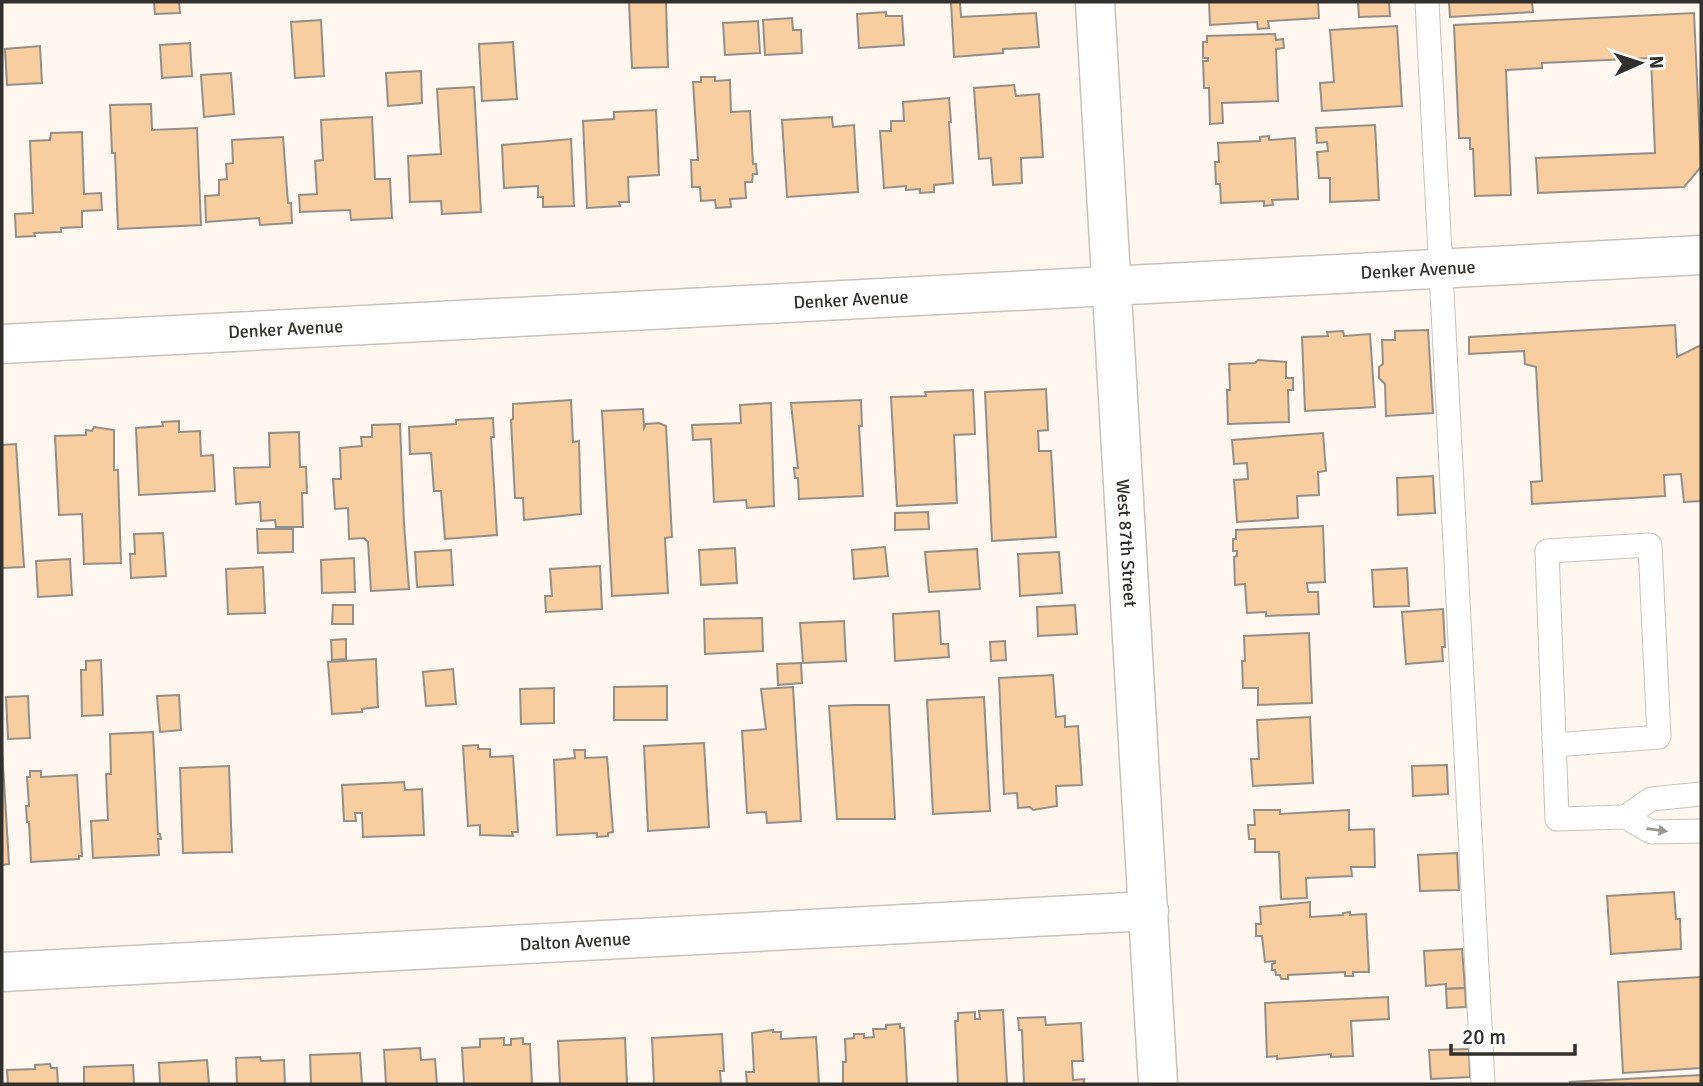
<svg xmlns="http://www.w3.org/2000/svg" width="1703" height="1086" viewBox="0 0 1703 1086" font-family="Signika,sans-serif">
<style>
.building{fill:#f8cda0;stroke:#958f89;stroke-width:2}
.lines{fill:none;stroke-linecap:round;stroke-linejoin:round}
.service-casing{stroke:#cac3bd;stroke-width:25}
.minor-casing{stroke:#cac3bd;stroke-width:41}
.tertiary-casing{stroke:#cac3bd;stroke-width:41}
.service{stroke:#fff;stroke-width:23}
.minor{stroke:#fff;stroke-width:38}
.tertiary{stroke:#fff;stroke-width:38}
.oneway{fill:#989896}
.labels{text-anchor:middle;stroke-width:5;stroke-linejoin:round;paint-order:stroke}
.street-label{font-size:18px;fill:#32302d;stroke:#fff}
</style>
<rect width="100%" height="100%" fill="#fdf7f0"/>
<!-- building -->
<g class="building">
<polygon points="154,2 179,2 180,13 155,14"/>
<polygon points="629,2 666,2 668,67 632,68"/>
<polygon points="951,2 960,2 961,17 1036,13 1039,47 1003,49 1003,53 954,57"/>
<polygon points="1209,2 1318,2 1319,18 1268,21 1269,28 1258,29 1257,22 1210,25"/>
<polygon points="1358,2 1389,2 1390,16 1359,17"/>
<polygon points="1449,2 1532,2 1533,12 1450,17"/>
<polygon points="886,12 886,16 902,16 904,45 859,48 857,14"/>
<polygon points="1694,13 1701,167 1684,187 1538,193 1536,158 1655,153 1651,58 1542,63 1542,68 1506,70 1511,195 1475,196 1473,149 1470,149 1470,138 1459,138 1454,25"/>
<polygon points="792,18 793,30 801,30 802,53 765,55 763,20"/>
<polygon points="321,20 324,76 295,78 291,22"/>
<polygon points="758,21 760,53 725,55 723,23"/>
<polygon points="1397,26 1402,106 1322,111 1320,83 1334,82 1330,30"/>
<polygon points="1275,34 1276,40 1283,39 1284,48 1276,49 1278,101 1222,103 1223,123 1210,124 1209,88 1204,88 1203,61 1208,61 1208,58 1203,58 1203,42 1207,42 1207,36"/>
<polygon points="513,42 517,99 482,101 479,44"/>
<polygon points="190,43 192,76 162,78 160,45"/>
<polygon points="40,46 42,83 7,85 5,49"/>
<polygon points="421,71 422,103 388,106 386,73"/>
<polygon points="231,73 234,114 204,117 201,75"/>
<polygon points="701,77 715,77 715,81 730,80 731,112 750,111 753,164 756,164 757,174 753,174 752,182 745,182 746,198 730,199 731,207 716,208 715,200 701,201 700,187 692,187 691,160 698,160 693,82 701,82"/>
<polygon points="1014,85 1016,96 1039,94 1043,157 1021,158 1022,183 993,185 991,158 979,159 974,88"/>
<polygon points="474,87 481,212 442,214 441,201 410,202 408,156 441,154 437,89"/>
<polygon points="949,98 951,122 949,122 953,183 934,185 934,192 920,193 920,189 906,190 906,186 884,188 880,131 891,131 891,121 904,121 903,102"/>
<polygon points="151,104 152,130 197,128 201,225 118,229 115,153 112,153 110,105"/>
<polygon points="656,110 659,175 628,177 629,202 619,202 620,206 587,208 583,121 614,119 614,112"/>
<polygon points="372,117 375,179 390,179 392,218 351,220 350,210 300,212 299,195 317,194 315,161 323,160 321,120"/>
<polygon points="832,117 833,127 854,125 858,192 787,197 782,120"/>
<polygon points="1375,125 1379,200 1330,202 1330,178 1319,178 1317,152 1328,151 1327,142 1317,143 1316,128"/>
<polygon points="82,132 84,194 101,193 102,210 82,211 82,227 61,228 61,232 34,233 35,236 16,237 15,214 33,213 30,141 50,140 51,133"/>
<polygon points="1269,136 1269,140 1295,138 1298,199 1272,200 1273,205 1264,206 1264,201 1221,203 1220,184 1216,184 1215,162 1219,162 1218,143 1260,141 1260,137"/>
<polygon points="283,137 288,203 291,203 292,223 260,225 259,218 206,222 205,196 219,195 219,180 227,179 226,164 233,163 232,140"/>
<polygon points="571,139 574,206 543,207 543,197 538,197 538,186 504,188 502,145"/>
<polygon points="1675,325 1677,357 1701,345 1701,501 1684,502 1681,474 1664,475 1665,496 1532,504 1531,482 1542,481 1536,367 1525,364 1524,351 1469,354 1469,337"/>
<polygon points="1428,330 1433,413 1386,416 1385,384 1379,378 1379,367 1383,364 1382,340 1395,340 1395,331"/>
<polygon points="1343,331 1344,336 1370,334 1375,407 1305,411 1302,337 1328,336 1327,332"/>
<polygon points="1258,360 1286,362 1286,378 1293,378 1293,390 1288,390 1289,422 1228,424 1227,390 1230,390 1229,364 1255,363"/>
<polygon points="1046,389 1048,430 1038,431 1039,451 1051,451 1056,537 992,541 985,392"/>
<polygon points="973,390 975,434 954,435 957,503 897,506 891,397 926,396 925,392"/>
<polygon points="571,400 573,442 579,441 581,514 524,520 523,498 515,498 511,420 513,419 513,404"/>
<polygon points="861,400 862,426 859,426 863,496 799,499 798,478 795,478 794,468 798,468 791,403"/>
<polygon points="771,403 774,506 747,508 746,500 714,502 711,439 693,440 692,425 741,423 740,405"/>
<polygon points="643,409 644,428 646,424 659,423 666,426 672,537 665,538 668,593 612,596 602,411"/>
<polygon points="493,418 494,437 491,437 497,535 445,539 441,491 434,491 431,453 410,454 409,427 456,424 456,420"/>
<polygon points="179,421 179,432 200,431 201,456 213,455 215,491 139,495 136,428 163,426 162,422"/>
<polygon points="400,424 404,524 409,589 371,591 368,542 364,538 349,539 348,508 335,509 333,479 341,479 340,448 362,446 361,437 372,437 372,425"/>
<polygon points="94,427 114,430 114,470 118,470 121,563 84,564 82,514 59,515 55,436 86,435 86,430 92,431"/>
<polygon points="299,432 300,467 306,467 307,493 302,493 303,527 276,527 275,520 261,521 260,502 236,504 234,468 270,467 269,433"/>
<polygon points="1323,433 1326,471 1318,472 1319,495 1297,496 1298,518 1237,522 1234,480 1248,479 1247,463 1234,464 1232,440"/>
<polygon points="16,444 24,567 2,568 2,445"/>
<polygon points="1433,476 1435,513 1398,515 1397,478"/>
<polygon points="928,512 929,529 895,530 895,513"/>
<polygon points="1323,526 1325,582 1307,583 1308,592 1318,592 1319,614 1266,616 1266,612 1247,613 1245,584 1235,585 1234,557 1237,556 1237,551 1233,551 1233,539 1236,539 1236,530"/>
<polygon points="257,529 293,529 293,552 258,553"/>
<polygon points="163,533 166,576 131,578 130,554 135,554 134,534"/>
<polygon points="885,547 888,576 854,579 852,550"/>
<polygon points="735,548 737,583 701,585 699,550"/>
<polygon points="977,549 980,589 929,592 925,552"/>
<polygon points="451,550 453,585 417,587 415,552"/>
<polygon points="1059,552 1062,593 1020,596 1018,554"/>
<polygon points="354,558 355,592 322,593 321,560"/>
<polygon points="70,559 72,595 38,597 36,561"/>
<polygon points="600,566 602,609 546,612 545,596 552,596 550,569"/>
<polygon points="263,567 265,613 228,614 226,569"/>
<polygon points="1407,568 1409,606 1374,607 1372,570"/>
<polygon points="333,605 353,605 353,624 332,624"/>
<polygon points="1075,605 1077,634 1038,636 1037,607"/>
<polygon points="1443,609 1445,647 1442,647 1443,661 1406,664 1402,612"/>
<polygon points="939,611 941,644 948,644 949,657 895,661 893,614"/>
<polygon points="762,618 763,651 705,654 704,619"/>
<polygon points="844,621 846,661 803,663 800,623"/>
<polygon points="1309,633 1312,703 1258,705 1258,688 1243,688 1242,661 1245,661 1244,636"/>
<polygon points="346,639 346,659 332,660 331,640"/>
<polygon points="1005,641 1006,660 991,661 990,642"/>
<polygon points="376,659 378,707 362,709 362,712 332,714 328,662"/>
<polygon points="101,660 103,715 82,716 81,670 86,670 86,661"/>
<polygon points="801,663 802,683 778,685 777,664"/>
<polygon points="453,669 456,704 426,706 423,672"/>
<polygon points="1053,675 1056,717 1065,716 1065,727 1078,726 1082,785 1056,786 1057,806 1033,810 1030,807 1018,808 1017,793 1004,794 999,678"/>
<polygon points="667,686 667,720 614,720 614,687"/>
<polygon points="793,687 801,821 767,823 766,812 747,813 742,731 766,729 761,689"/>
<polygon points="554,688 554,723 521,724 520,689"/>
<polygon points="179,695 181,730 160,732 157,696"/>
<polygon points="28,696 30,738 8,739 6,697"/>
<polygon points="984,697 990,811 933,814 927,700"/>
<polygon points="854,705 889,705 895,819 837,819 829,706"/>
<polygon points="1310,717 1313,783 1253,786 1251,759 1259,759 1257,720"/>
<polygon points="153,732 158,834 160,834 161,839 158,839 159,855 93,858 91,821 108,820 106,774 111,774 110,734"/>
<polygon points="704,743 709,827 648,831 644,746"/>
<polygon points="478,745 478,749 490,749 490,757 513,756 518,832 512,832 513,836 480,835 480,825 468,826 463,746"/>
<polygon points="2,748 9,864 2,865"/>
<polygon points="574,750 585,750 585,758 607,757 613,832 608,833 608,836 597,837 597,833 557,835 554,760 575,758"/>
<polygon points="1447,765 1448,794 1413,796 1412,766"/>
<polygon points="229,766 232,852 183,853 180,768"/>
<polygon points="30,771 41,771 41,777 77,775 82,856 79,856 79,859 31,862 29,822 27,822 26,806 29,806 27,777 30,777"/>
<polygon points="404,782 405,790 422,789 424,835 363,837 362,813 355,813 356,821 344,821 342,785"/>
<polygon points="1254,810 1280,810 1280,814 1349,810 1349,830 1374,829 1375,867 1351,867 1352,876 1306,878 1307,898 1281,899 1279,852 1255,852 1255,839 1249,839 1248,825 1255,825"/>
<polygon points="1457,853 1459,890 1420,891 1418,855"/>
<polygon points="1674,892 1676,919 1680,919 1681,949 1611,954 1607,896"/>
<polygon points="1310,902 1310,917 1343,915 1343,913 1350,912 1350,915 1366,914 1369,972 1353,972 1353,976 1345,976 1345,972 1288,975 1288,979 1281,979 1280,975 1276,975 1275,970 1272,970 1272,964 1275,963 1275,961 1265,962 1262,936 1256,936 1256,924 1261,924 1260,907"/>
<polygon points="1462,949 1465,988 1446,989 1446,984 1426,986 1424,951"/>
<polygon points="1701,977 1701,1068 1623,1073 1618,982"/>
<polygon points="1465,988 1466,1007 1447,1008 1446,989"/>
<polygon points="1388,997 1389,1019 1351,1021 1353,1056 1331,1057 1331,1054 1277,1059 1277,1056 1267,1057 1265,1003"/>
<polygon points="1003,1010 1007,1084 958,1084 955,1021 958,1021 958,1013 975,1012 975,1019 980,1019 979,1011"/>
<polygon points="1045,1017 1046,1025 1081,1023 1083,1061 1072,1061 1073,1080 1084,1079 1084,1084 1024,1084 1022,1030 1019,1030 1018,1018"/>
<polygon points="900,1024 900,1028 904,1028 907,1084 843,1084 843,1062 846,1062 845,1039 854,1038 854,1034 864,1034 864,1038 874,1037 873,1029 886,1029 886,1025"/>
<polygon points="773,1030 773,1032 781,1032 781,1039 816,1037 819,1084 747,1084 746,1072 754,1072 752,1033"/>
<polygon points="722,1034 724,1071 720,1071 721,1084 654,1084 652,1038"/>
<polygon points="504,1038 504,1045 511,1045 511,1039 523,1038 523,1044 530,1044 532,1084 464,1084 462,1048 480,1047 480,1039"/>
<polygon points="625,1038 627,1084 560,1084 558,1041"/>
<polygon points="420,1048 421,1060 435,1059 437,1084 386,1084 384,1050"/>
<polygon points="1469,1049 1470,1077 1431,1079 1429,1050"/>
<polygon points="360,1053 362,1084 311,1084 310,1055"/>
<polygon points="260,1057 261,1061 284,1060 285,1084 237,1084 236,1058"/>
<polygon points="207,1060 209,1084 160,1084 159,1063"/>
<polygon points="50,1064 51,1068 57,1068 58,1084 8,1084 7,1070 35,1069 35,1065"/>
<polygon points="133,1065 134,1084 84,1084 84,1067"/>
<polygon points="1701,1075 1701,1084 1571,1084 1570,1082"/>
</g>
<g class="lines">
<defs>
<g id="service">
<polyline points="1427,2 1483,1084"/>
<polyline points="1554,745 1659,737 1650,545 1547,551 1557,819 1625,817"/>
<polyline points="1701,794 1651,799 1625,817 1651,832 1701,831"/>
</g>
<g id="minor">
<path id="s1" d="M1095,2C1113,363 1140,723 1158,1084"/>
<path id="s2" d="M2,972L1149,911"/>
</g>
<g id="tertiary">
<path id="s3" d="M2,344L1701,255"/>
</g>
</defs>
<!-- service casing -->
<use href="#service" class="service-casing"/>
<!-- minor casing -->
<use href="#minor" class="minor-casing"/>
<!-- tertiary casing -->
<use href="#tertiary" class="tertiary-casing"/>
<!-- service -->
<use href="#service" class="service"/>
<!-- minor -->
<use href="#minor" class="minor"/>
<!-- tertiary -->
<use href="#tertiary" class="tertiary"/>
</g>
<!-- one-way arrows -->
<defs><path id="oneway-solid" d="M-6-.8H1V-3.2L6.5 0L1 3.2V.8H-6Z" transform="scale(1.75)"/></defs>
<use class="oneway" href="#oneway-solid" transform="translate(1657 830) rotate(7)"/>
<g class="labels">
<!-- street labels -->
<g class="street-label">
<text dy="6" stroke="none"><textPath href="#s3" startOffset="1418">Denker Avenue</textPath></text>
<text dy="6" stroke="none"><textPath href="#s3" startOffset="850">Denker Avenue</textPath></text>
<text dy="6" stroke="none"><textPath href="#s3" startOffset="284">Denker Avenue</textPath></text>
<text dy="6" stroke="none"><textPath href="#s1" startOffset="542">West 87th Street</textPath></text>
<text dy="6" stroke="none"><textPath href="#s2" startOffset="574">Dalton Avenue</textPath></text>
</g>
</g>
<!-- border -->
<rect width="1703" height="1086" fill="none" stroke="#32302d" stroke-width="7"/>
<!-- north arrow -->
<g transform="translate(1640 63) rotate(87)" stroke="#ffffff" stroke-width="5" paint-order="stroke">
<path d="M0-5L12 26L0 18L-12 26Z" fill="#32302d"/>
<text y="-10" font-size="19" font-weight="bold" text-anchor="middle" fill="#32302d">N</text>
</g>
<!-- scale -->
<path d="M1451 1044v10h124v-10" fill="none" stroke="#32302d" stroke-width="3.5"/>
<text x="1462" y="1044" font-size="21" fill="#32302d" stroke="#ffffff" stroke-width="5" paint-order="stroke">20 m</text>
</svg>
